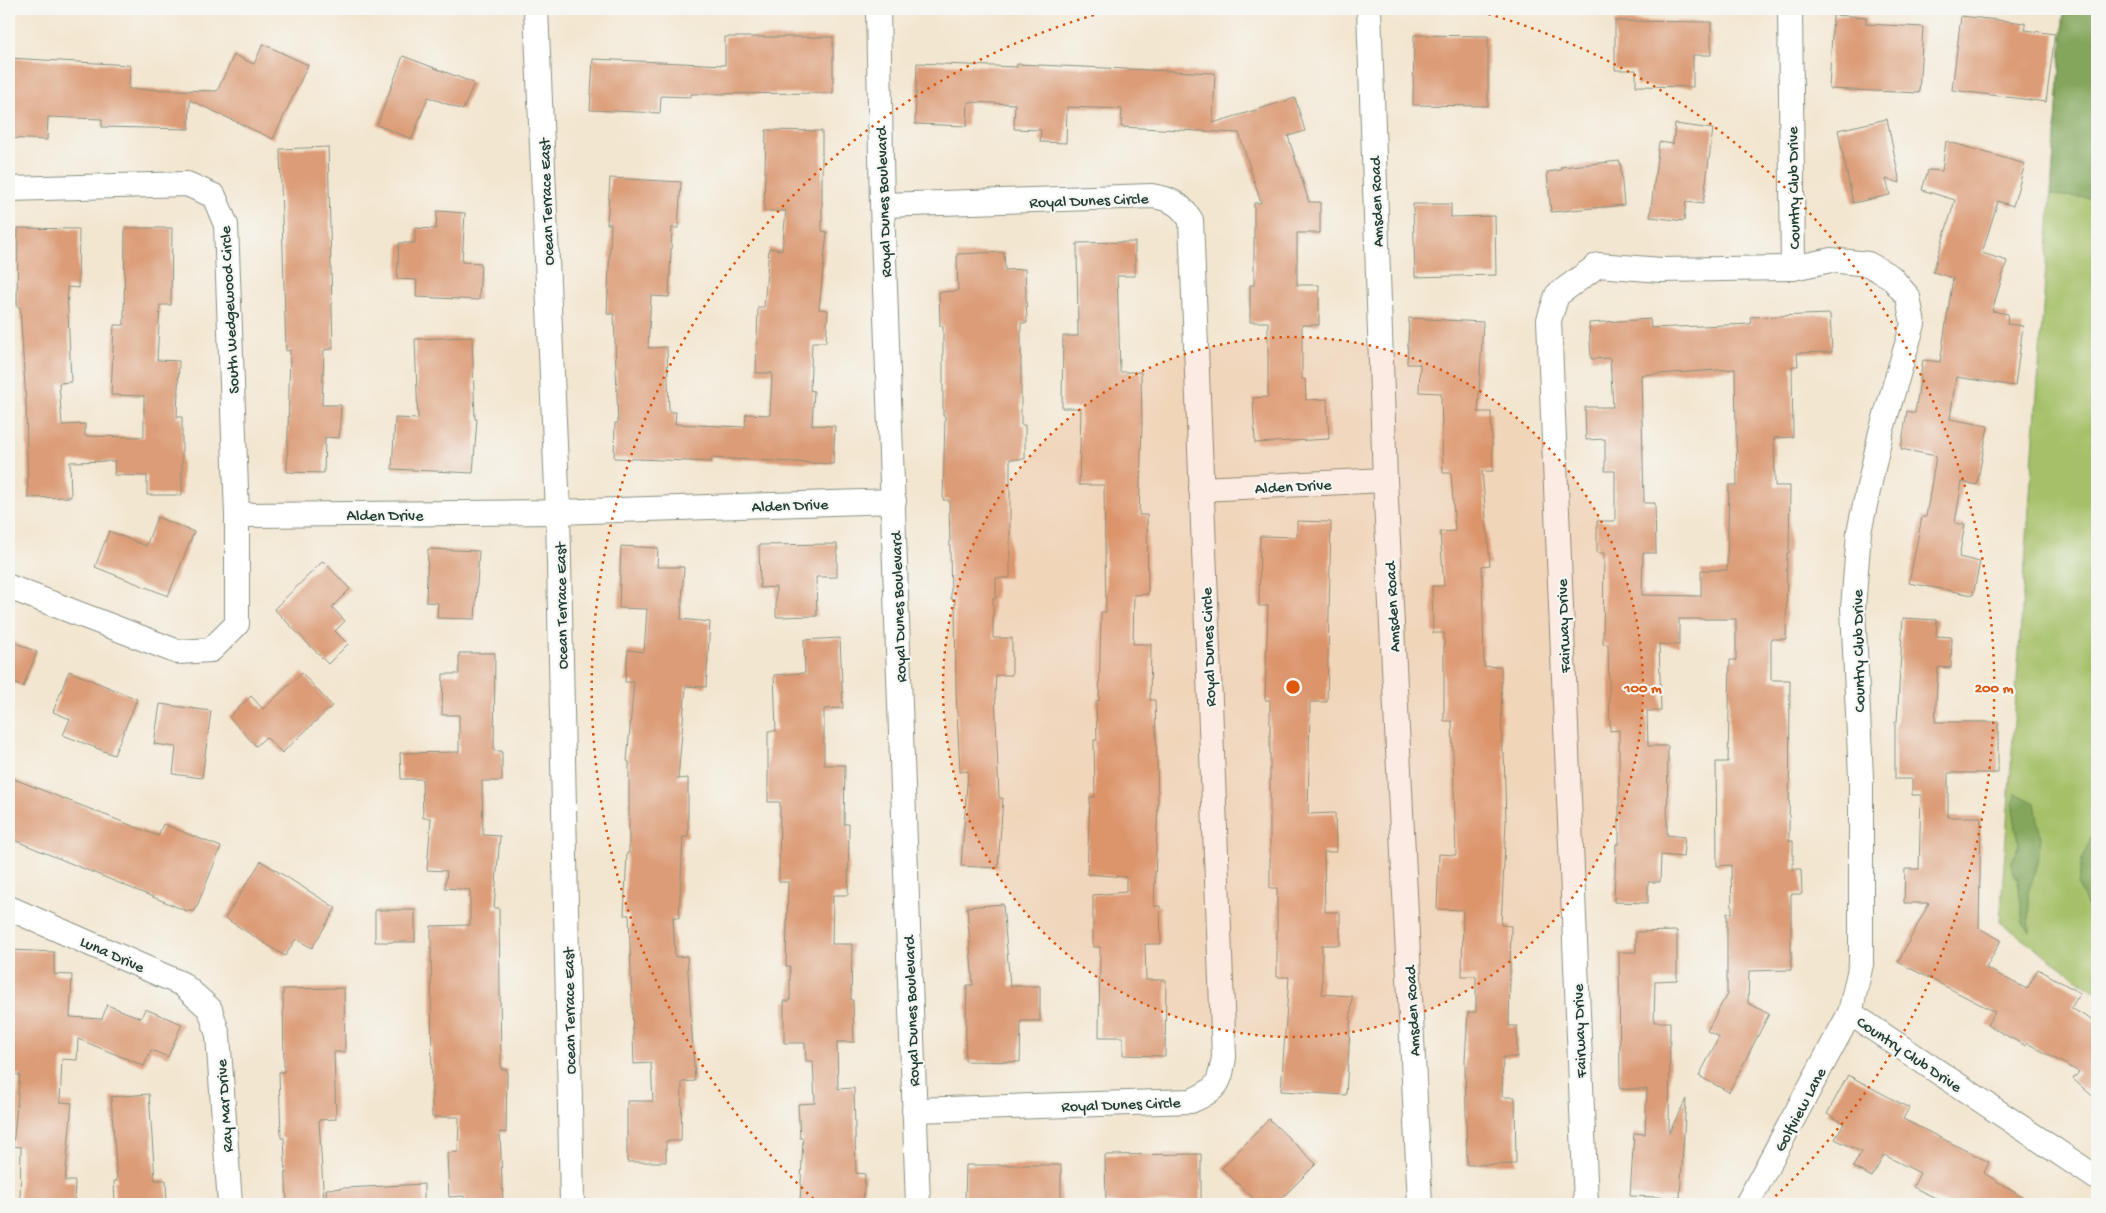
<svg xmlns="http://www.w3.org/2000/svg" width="2106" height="1213" viewBox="0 0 2106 1213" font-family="'Gochi Hand',sans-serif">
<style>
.green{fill:#a5c067;stroke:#627e4e}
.forest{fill:#84a65c;stroke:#527248}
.building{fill:#dc9c77;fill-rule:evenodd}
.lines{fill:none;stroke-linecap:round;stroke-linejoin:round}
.minor-casing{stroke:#899282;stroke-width:26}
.minor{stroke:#fff;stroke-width:24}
.ring{fill:none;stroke:#de580e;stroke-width:2.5;stroke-dasharray:2.5 5}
.labels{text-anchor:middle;stroke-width:4.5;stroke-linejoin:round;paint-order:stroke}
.street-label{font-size:16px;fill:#1f3d34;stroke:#f6f6f2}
.centre{fill:#de580e;stroke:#f6f6f2;stroke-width:2.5}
.ring-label{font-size:15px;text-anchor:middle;font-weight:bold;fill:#de580e;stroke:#f6f6f2;stroke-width:4.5;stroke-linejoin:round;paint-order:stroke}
</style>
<rect width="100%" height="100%" fill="#f6f6f2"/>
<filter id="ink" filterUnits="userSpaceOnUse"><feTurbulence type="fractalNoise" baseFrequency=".02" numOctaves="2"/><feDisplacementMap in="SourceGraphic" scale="10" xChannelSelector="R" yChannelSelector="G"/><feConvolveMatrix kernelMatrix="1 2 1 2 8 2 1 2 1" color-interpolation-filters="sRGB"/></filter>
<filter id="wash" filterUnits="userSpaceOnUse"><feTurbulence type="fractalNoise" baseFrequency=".0096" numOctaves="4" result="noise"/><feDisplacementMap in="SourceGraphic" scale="20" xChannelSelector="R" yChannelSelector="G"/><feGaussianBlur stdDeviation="1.12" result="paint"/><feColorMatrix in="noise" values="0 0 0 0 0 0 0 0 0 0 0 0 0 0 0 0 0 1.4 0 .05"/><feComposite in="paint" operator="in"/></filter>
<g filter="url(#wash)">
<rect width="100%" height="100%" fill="#f3e6d0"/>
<!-- green -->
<polygon class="green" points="2064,9 2097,9 2097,993 2000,922"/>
<!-- forest -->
<g class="forest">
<polygon points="2064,9 2097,9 2097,157 2090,184 2097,178 2097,201 2090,198 2051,195"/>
<polygon points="2016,793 2035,803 2041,838 2036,870 2028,892 2030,932 2023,923 2018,879 2012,871 2012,861 2019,844 2012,804"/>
<polygon points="2097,835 2097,907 2086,906 2078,885 2082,860 2092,836"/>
</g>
<g id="blocks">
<!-- building -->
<g class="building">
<polygon points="1833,15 1866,17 1866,24 1923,27 1919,93 1829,89"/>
<polygon points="1961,16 2025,23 2025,30 2055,34 2046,102 1952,90"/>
<polygon points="1615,21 1711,22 1711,55 1693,55 1693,87 1636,86 1636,70 1615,70"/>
<polygon points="1414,35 1488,36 1488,106 1413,105"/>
<polygon points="725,37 833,37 833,93 691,94 691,97 661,96 660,113 590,110 593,59 725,65"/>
<polygon points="263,44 308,65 273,139 190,100 189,129 102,127 102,119 48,117 47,140 9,138 9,58 130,65 129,89 217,91 234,55 254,64"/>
<polygon points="403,56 474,83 463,110 428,97 412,139 377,125"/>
<polygon points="917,63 1017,67 1017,64 1215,73 1213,123 1295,98 1305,131 1288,136 1309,202 1320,202 1320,233 1297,233 1297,285 1319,285 1319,325 1302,325 1302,379 1305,379 1306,400 1327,399 1329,439 1255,443 1253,398 1268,397 1268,322 1250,322 1250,285 1254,285 1254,203 1261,203 1239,133 1121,127 1122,109 1067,107 1066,143 1040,142 1041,130 1014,129 1015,104 968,102 967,126 915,124"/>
<polygon points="1887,119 1900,183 1886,179 1890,195 1853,203 1838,130"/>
<polygon points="1675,124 1713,129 1703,204 1686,202 1684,221 1650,217 1659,142 1673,144"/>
<polygon points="766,130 822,131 822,231 827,232 819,309 828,310 826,342 812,342 810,390 814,391 812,425 835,426 833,464 711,458 711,462 614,458 615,423 618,423 614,314 607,314 611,224 607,224 610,178 681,182 678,228 672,228 669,297 651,296 648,348 667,347 669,412 676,412 675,424 745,427 746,414 770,415 772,373 756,373 758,307 764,307 769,248 782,250 786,211 764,211"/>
<polygon points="1946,141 2025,164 2013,206 1998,201 1982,253 2007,261 1992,311 2008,314 2007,324 2023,326 2015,386 1956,377 1950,419 1988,426 1977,485 1962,482 1955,523 1965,525 1959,557 1980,562 1973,595 1909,583 1922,517 1926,517 1936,456 1901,449 1907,411 1915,413 1923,360 1940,362 1953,278 1933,272 1955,200 1922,190 1928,170 1942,171"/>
<polygon points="328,147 333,349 324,350 322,405 341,405 339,438 325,437 324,473 287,472 290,350 286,351 280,149"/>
<polygon points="1620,161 1624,205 1551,212 1547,172 1561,170 1561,167"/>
<polygon points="1413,204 1451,204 1451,217 1495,216 1496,275 1415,277"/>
<polygon points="437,211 465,213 462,262 481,263 479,300 416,297 417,280 397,279 399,243 415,243 415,228 436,229"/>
<polygon points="18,228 79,229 78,288 67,287 71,382 59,383 62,425 85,424 85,436 144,437 144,396 111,395 114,325 124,325 125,228 172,228 171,305 160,305 157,360 179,361 177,417 182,417 182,495 147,495 147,476 114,475 115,461 70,462 71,497 28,498 26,403 20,307 17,307"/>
<polygon points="1135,242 1135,276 1117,276 1119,336 1120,372 1141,372 1142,424 1139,515 1147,515 1148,594 1134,595 1133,644 1151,644 1150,700 1155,700 1158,800 1154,906 1160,906 1161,944 1145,944 1146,980 1166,980 1165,1056 1123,1055 1123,1037 1099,1037 1100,947 1093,947 1093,895 1126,892 1126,877 1087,874 1090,797 1095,797 1094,740 1097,740 1096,701 1099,701 1101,612 1106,612 1104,485 1079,485 1081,408 1062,408 1063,336 1078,336 1077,243"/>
<polygon points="1004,252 1005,270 1025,269 1027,323 1021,323 1021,425 1025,425 1025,459 1010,459 1010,578 996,578 996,598 993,598 993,638 1012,638 1012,675 996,675 995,692 999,798 1003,798 998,868 961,866 968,771 960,772 956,692 955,599 951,599 949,500 943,500 945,416 943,416 943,326 940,326 939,292 958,291 957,254"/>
<path d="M1830,314L1832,352L1797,353L1798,366H1792L1793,437L1774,438L1775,486H1790L1789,553H1787L1786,639H1771V680H1790L1789,841H1793V869H1801L1802,894H1791V970L1749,971L1748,1003L1769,1014L1729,1092L1699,1076L1719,1037L1707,1031L1727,994V913H1732L1731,865L1717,866L1716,762H1728L1730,660H1736V619H1679V645L1659,644L1661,711H1647L1648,746H1668L1667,835L1685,837L1683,857L1661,855L1660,882H1648V903L1614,902L1616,844H1619V730L1610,731L1608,644H1603L1604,553H1597V521H1615V471H1605V439L1586,440L1585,407H1613L1610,358L1591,359L1589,323L1650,319L1651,328L1751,324L1750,317ZM1735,369L1737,485H1729L1727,570H1701V596L1642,595L1643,553H1656L1655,503H1644L1641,375Z"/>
<polygon points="1409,318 1483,322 1478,412 1491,412 1493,471 1482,471 1490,565 1482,566 1484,667 1501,666 1502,753 1504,753 1506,822 1501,925 1511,926 1509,1026 1517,1026 1517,1057 1503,1057 1502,1097 1515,1097 1516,1164 1467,1165 1465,1060 1468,1012 1476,1012 1476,976 1462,976 1463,910 1437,909 1439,854 1456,855 1452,721 1444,721 1444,633 1433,633 1432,586 1444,586 1440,532 1455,531 1451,473 1443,473 1441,393 1419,392 1420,364 1407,364"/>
<polygon points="472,337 475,419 477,419 473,473 392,469 395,418 418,419 415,339"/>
<polygon points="157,517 194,532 168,596 95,567 109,531 146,546"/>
<polygon points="1297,521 1331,522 1327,702 1310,702 1308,814 1335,813 1336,852 1324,852 1325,912 1340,912 1340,945 1322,945 1322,994 1352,996 1346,1095 1281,1091 1289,977 1277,977 1277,888 1270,888 1270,700 1265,700 1268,606 1259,606 1260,536 1297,537"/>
<polygon points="837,544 837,577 816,577 817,616 776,617 776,587 760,588 759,545"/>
<polygon points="621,546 658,548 657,567 684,567 681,619 710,622 706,687 686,686 678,779 688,778 688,837 683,837 679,918 673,917 675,957 687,956 695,1081 682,1082 681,1141 666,1141 666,1162 627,1162 627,1101 653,1101 651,1063 634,1064 629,915 624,915 627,853 629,853 629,762 627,761 634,682 625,682 628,650 644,652 647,609 619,608"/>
<polygon points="428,549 479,551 475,619 437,618 438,603 426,602"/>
<polygon points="323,561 350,589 332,607 345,621 335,631 348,644 328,664 274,609"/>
<polygon points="1903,618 1937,620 1936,636 1952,637 1951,668 1938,667 1935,722 1998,722 1998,773 1948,773 1948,817 1981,817 1979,928 2001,940 1986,968 2027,989 2038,969 2080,993 2071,1008 2097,1023 2097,1100 2073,1079 2079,1072 2027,1043 2026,1046 1987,1025 1995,1012 1898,962 1929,903 1904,903 1905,869 1919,869 1921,795 1912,795 1912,779 1895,779 1895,722 1897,722"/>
<polygon points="840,638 843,708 824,709 824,765 845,765 844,824 849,824 848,895 833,895 832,944 852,944 851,1000 853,1000 854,1042 837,1042 838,1089 854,1088 856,1173 865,1174 863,1204 800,1204 803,1138 800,1138 798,1104 815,1103 813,1061 806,1061 805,1043 784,1043 784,1001 790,1001 790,966 786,966 788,882 779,882 780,802 768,802 768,731 776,731 774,675 805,673 804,640"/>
<polygon points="9,640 37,652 23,687 9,681"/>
<polygon points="459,653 495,653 494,751 502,751 502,781 482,781 483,835 500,836 494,908 499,908 501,1069 507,1069 506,1133 500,1132 503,1204 464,1204 464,1196 449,1197 447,1153 458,1152 459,1117 432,1117 431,926 470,925 470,890 445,888 447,871 427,870 431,818 423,818 422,779 401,779 400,753 459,752 459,715 442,715 443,674 459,674"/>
<polygon points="69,671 137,699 114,755 63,735 70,719 53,712"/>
<polygon points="302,673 332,706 282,753 266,737 256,746 229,717 251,696 263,709"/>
<polygon points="160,704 211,711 202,778 173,774 176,747 154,744"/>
<polygon points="9,777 158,836 163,824 221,847 195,911 187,911 9,838"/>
<polygon points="261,861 336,908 312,948 296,939 285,956 225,918"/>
<polygon points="1003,904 1010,986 1040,986 1040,1021 1021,1021 1020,1062 965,1061 967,985 973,985 967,907"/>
<rect x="375" y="910" width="40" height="32"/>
<polygon points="1677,931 1677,980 1655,981 1654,1022 1670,1022 1669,1133 1686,1099 1680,1198 1630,1196 1634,1133 1645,1134 1647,1089 1620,1089 1619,952 1636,952 1636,932"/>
<polygon points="11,950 54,952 54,974 72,975 70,1017 102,1019 107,1005 141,1018 145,1009 182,1024 168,1057 151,1050 144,1066 78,1039 77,1060 62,1059 60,1102 72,1103 65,1181 75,1181 74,1204 20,1204 21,1147 13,1146 20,1075 9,1074"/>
<polygon points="344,988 345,1052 334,1052 336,1119 319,1120 324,1204 287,1204 284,1138 281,1138 279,1072 284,1072 283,989"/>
<polygon points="1848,1075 1909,1108 1903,1119 1989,1162 1984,1173 2033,1204 1948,1204 1913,1187 1920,1173 1884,1155 1872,1177 1853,1167 1861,1152 1835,1139 1844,1123 1827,1114"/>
<polygon points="149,1094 155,1180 166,1180 167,1204 115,1204 114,1181 117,1181 111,1097"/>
<polygon points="1269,1119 1316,1164 1276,1204 1259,1204 1222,1168"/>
<polygon points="1201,1154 1201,1202 1106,1203 1105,1155"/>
<polygon points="966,1165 1061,1165 1061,1204 965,1204"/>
<polygon points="424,1184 424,1204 327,1204 326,1189"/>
</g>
</g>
</g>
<g filter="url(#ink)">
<use href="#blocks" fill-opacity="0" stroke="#899282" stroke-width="1"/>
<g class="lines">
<defs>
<g id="minor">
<polyline points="536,9 558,512 572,1204"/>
<polyline points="878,9 882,205 918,1204"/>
<polyline points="1369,9 1385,480 1420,1204"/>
<polyline points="1790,9 1793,268"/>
<polyline points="9,189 187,184 214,196 226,225 237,515 237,624 211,650 178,652 9,587"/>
<path d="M882,205L1152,196C1172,199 1180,204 1191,220L1224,1057C1220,1084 1217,1090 1191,1101L914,1110"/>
<polyline points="1201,489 1385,480"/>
<polyline points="237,515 558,512 894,501"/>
<polyline points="9,908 182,984 210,1009 218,1035 230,1204"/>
<polyline points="1850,1013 2097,1178"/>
<polyline points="1586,1204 1549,320 1557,295 1598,265 1661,270 1793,268 1831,260 1868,264 1891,277 1908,297 1913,324 1881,432 1859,532 1853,608 1861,777 1861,964 1850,1013 1747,1204"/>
</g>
</defs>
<!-- minor casing -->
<use href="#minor" class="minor-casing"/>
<!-- minor -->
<use href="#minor" class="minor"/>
</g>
</g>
<!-- distance rings -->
<circle cx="1293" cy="687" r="350" fill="#de580e" fill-opacity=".12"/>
<g class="ring">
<circle cx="1293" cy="687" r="350"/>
<path d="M819 1204A701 701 0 0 1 1112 10M1474 10A701 701 0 0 1 1767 1204"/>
</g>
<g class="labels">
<!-- street labels -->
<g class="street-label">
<text transform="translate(1792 188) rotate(-91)" y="6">Country Club Drive</text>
<text transform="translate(1089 199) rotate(-2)" y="6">Royal Dunes Circle</text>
<text transform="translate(545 202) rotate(-92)" y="6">Ocean Terrace East</text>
<text transform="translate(882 202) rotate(-92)" y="6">Royal Dunes Boulevard</text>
<text transform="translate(1375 202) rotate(-92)" y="6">Amsden Road</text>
<text transform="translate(228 310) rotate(-93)" y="6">South Wedgewood Circle</text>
<text transform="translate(1293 485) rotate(-3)" y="6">Alden Drive</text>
<text transform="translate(790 504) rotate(-2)" y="6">Alden Drive</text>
<text x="385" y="520">Alden Drive</text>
<text transform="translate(560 606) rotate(-91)" y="6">Ocean Terrace East</text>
<text transform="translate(897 607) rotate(-92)" y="6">Royal Dunes Boulevard</text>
<text transform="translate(1391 607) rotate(-93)" y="6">Amsden Road</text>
<text transform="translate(1562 626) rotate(-92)" y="6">Fairway Drive</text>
<text transform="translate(1207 647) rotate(-92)" y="6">Royal Dunes Circle</text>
<text transform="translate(1857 651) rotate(-91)" y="6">Country Club Drive</text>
<text transform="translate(113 953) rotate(24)" y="6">Luna Drive</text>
<text transform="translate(568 1011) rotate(-91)" y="6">Ocean Terrace East</text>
<text transform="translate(910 1011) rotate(-92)" y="6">Royal Dunes Boulevard</text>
<text transform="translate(1411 1011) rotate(-93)" y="6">Amsden Road</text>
<text transform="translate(1578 1031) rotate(-92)" y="6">Fairway Drive</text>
<text transform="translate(1910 1053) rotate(34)" y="6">Country Club Drive</text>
<text transform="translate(1121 1103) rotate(-2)" y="6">Royal Dunes Circle</text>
<text transform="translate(223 1106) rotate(-94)" y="6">Ray Mar Drive</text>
<text transform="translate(1799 1109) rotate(-62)" y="6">Golfview Lane</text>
</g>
</g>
<circle cx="1293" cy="687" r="8" class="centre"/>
<g class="ring-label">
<text x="1643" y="692">100 m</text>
<text x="1994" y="692">200 m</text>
</g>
<!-- margin -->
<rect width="2106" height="1213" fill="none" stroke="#f6f6f2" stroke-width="30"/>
</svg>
